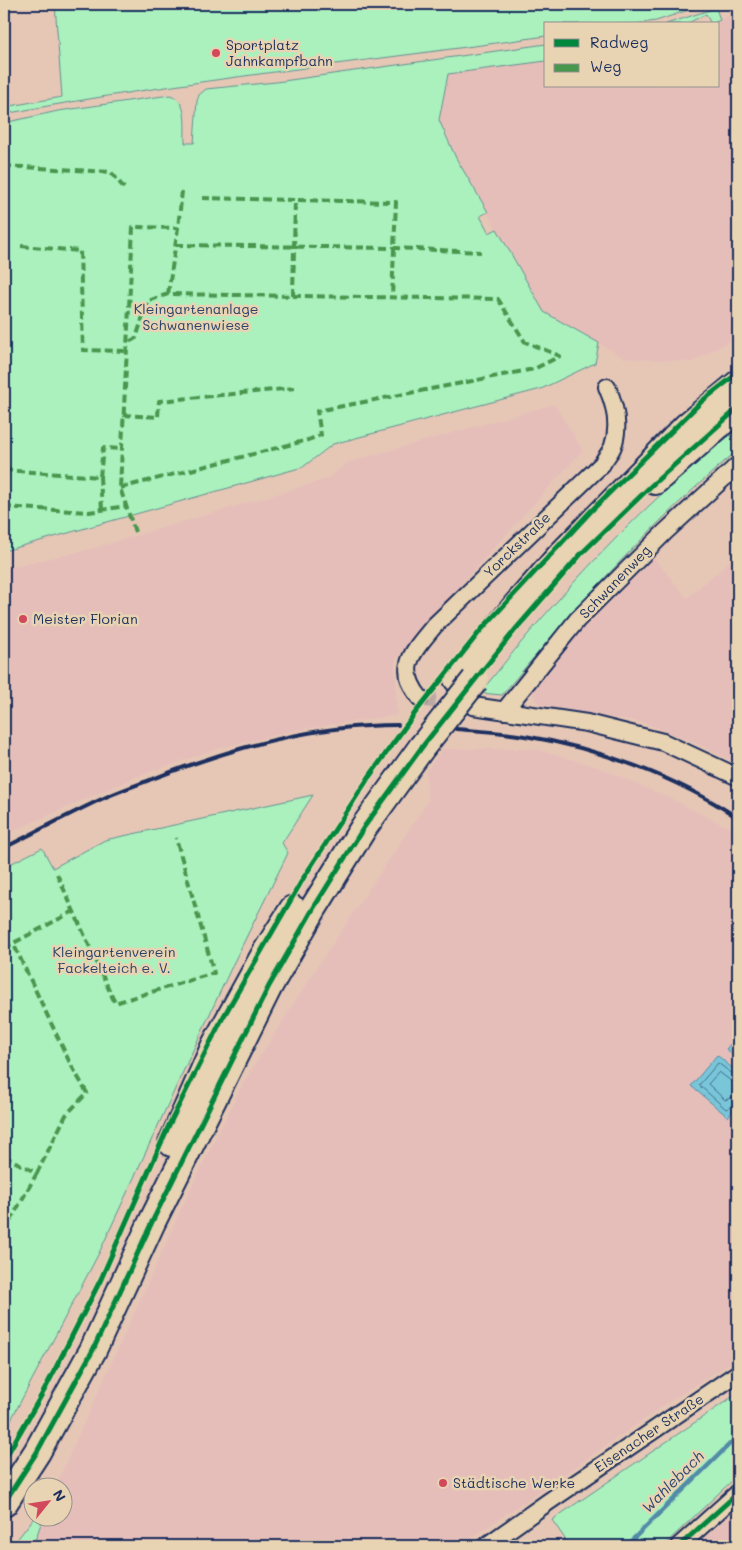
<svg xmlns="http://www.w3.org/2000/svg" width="742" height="1550" viewBox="0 0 742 1550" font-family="Mali,sans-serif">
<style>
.built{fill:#e5beb9}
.green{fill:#aaf1be;stroke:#62908e}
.water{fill:#79c6d8;stroke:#538aa7}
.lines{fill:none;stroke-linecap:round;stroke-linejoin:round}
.shore{stroke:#416b8f;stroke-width:1}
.stream{stroke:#538aa7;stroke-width:4.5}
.minor-tunnel{stroke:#bda9a4;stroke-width:16;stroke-dasharray:16 8;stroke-linecap:butt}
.minor-casing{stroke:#1b2f5e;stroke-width:20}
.primary-casing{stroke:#1b2f5e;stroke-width:30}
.minor{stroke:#e8d3b2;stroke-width:16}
.primary{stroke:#e8d3b2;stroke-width:26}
.rail{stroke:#1b2f5e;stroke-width:4}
.primary-bridge-casing{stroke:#1b2f5e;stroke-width:30;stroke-linecap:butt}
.primary-bridge{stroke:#e8d3b2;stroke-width:26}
.quiet{stroke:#49964d;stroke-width:4;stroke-dasharray:8 4;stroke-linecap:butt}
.cycleway-casing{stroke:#e8d3b2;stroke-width:8}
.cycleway{stroke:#00873e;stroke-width:5}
.poi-dot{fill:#d1495b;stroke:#e8d3b2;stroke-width:2}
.labels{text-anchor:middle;stroke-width:5;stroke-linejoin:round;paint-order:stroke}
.poi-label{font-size:14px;fill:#1b2f5e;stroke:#e8d3b2;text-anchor:start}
.park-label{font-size:14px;fill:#294268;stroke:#e8d3b2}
.street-label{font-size:14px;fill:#1b2f5e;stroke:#e8d3b2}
.water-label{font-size:15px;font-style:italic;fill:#294670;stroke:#e8d3b2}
</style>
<rect width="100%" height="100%" fill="#e6c7b6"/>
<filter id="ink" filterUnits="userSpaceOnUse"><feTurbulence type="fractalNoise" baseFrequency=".02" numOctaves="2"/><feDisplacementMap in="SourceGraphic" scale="10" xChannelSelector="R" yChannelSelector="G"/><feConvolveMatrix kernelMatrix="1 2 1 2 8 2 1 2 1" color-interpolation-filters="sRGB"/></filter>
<g filter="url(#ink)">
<!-- built -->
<g class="built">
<polygon points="738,11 738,337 692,362 624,358 544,312 456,158 439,120 448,74 546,61 546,86 718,86 718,24 712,24"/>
<polygon points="554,404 583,450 416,634 395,661 397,715 297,730 217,749 136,777 4,835 4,569 94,548 327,479 349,462"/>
<polygon points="651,554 687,598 738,554 738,764 697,744 645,723 540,705 535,700 532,691 538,679"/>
<polygon points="442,749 535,749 598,767 676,801 738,832 738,1358 677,1397 460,1546 33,1546 43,1518 62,1518 62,1488 55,1487 190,1190 242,1085 317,967 428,801 426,771"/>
<polygon points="738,1508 738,1546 695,1546 738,1509"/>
</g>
<!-- green -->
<g class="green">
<path d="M55,4H706L656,21L634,24H546V36C365,62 183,80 4,114V107L62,97Z"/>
<polygon points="716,8 720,20 711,24 706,14 686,24 666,24"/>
<path d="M546,44V61L448,74L439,120L456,158L488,212L480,216L489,233L497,229L544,312L599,343L595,363L541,389L333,444L303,467L4,551V123L58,111L170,95C189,101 184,126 185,143H194L197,101L199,95L206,89L276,82Z"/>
<path d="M738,429V450C651,523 575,608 502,695L480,693C503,665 526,635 551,608C608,543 670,482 738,429Z"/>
<polygon points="313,795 282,843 288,853 233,964 99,1253 4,1433 4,867 42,848 53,868 105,840"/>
<polygon points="738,1393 738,1475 663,1546 570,1546 552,1520"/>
<polygon points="34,1518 43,1518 33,1546 12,1546"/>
</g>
<!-- water -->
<g class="water">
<polygon points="738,1035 738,1060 726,1049"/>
<polygon points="717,1055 738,1073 738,1104 728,1117 691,1086"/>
</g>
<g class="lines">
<!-- shore -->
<g class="shore">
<path d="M738,1076L734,1075L718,1063L699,1085L726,1109C731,1108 732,1102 738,1102"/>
<polyline points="738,1082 731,1081 719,1072 708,1084 725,1100 738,1095"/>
</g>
<!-- stream -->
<polyline class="stream" points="626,1546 738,1436"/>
<!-- minor-tunnel -->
<polyline class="minor-tunnel" points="420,698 464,705"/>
<defs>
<g id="minor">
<path d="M420,698C395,667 414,651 434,626L602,464C605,458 611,452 613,446C620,426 615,405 607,387"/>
<polyline points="473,706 587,723 663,742 738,777"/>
<polyline points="504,711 577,620 665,532 738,465"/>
<polyline points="486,1546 548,1502 738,1373"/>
<polyline points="679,1546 738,1493"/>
</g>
<g id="primary">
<polyline points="655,481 738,408"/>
<polyline points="457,679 516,606 560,556 687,426 738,384"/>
<polyline points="172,1143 215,1045 266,952 293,909"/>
<polyline points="4,1503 37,1452 93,1350 152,1222 269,986 313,909 364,827 422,747"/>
</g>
</defs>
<!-- minor casing -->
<use href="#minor" class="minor-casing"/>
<!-- primary casing -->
<use href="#primary" class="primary-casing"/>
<!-- minor -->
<use href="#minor" class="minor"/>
<!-- primary -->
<use href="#primary" class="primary"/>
<!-- rail -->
<g class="rail">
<path d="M456,729C479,731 502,732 525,736C598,748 677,777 738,818"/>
<path d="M4,848C38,831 71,813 106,797C122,790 139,784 155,778C235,747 312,725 398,725"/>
</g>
<defs>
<polyline id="primary-bridge" points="422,747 475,680"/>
</defs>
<!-- primary-bridge casing -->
<use href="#primary-bridge" class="primary-bridge-casing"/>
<!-- primary-bridge -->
<use href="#primary-bridge" class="primary-bridge"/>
<!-- quiet -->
<g class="quiet">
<polyline points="4,166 111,172 124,188"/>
<polyline points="202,198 396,202 392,297"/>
<polyline points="176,245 394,248 481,252"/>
<polyline points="21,246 80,251 83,350 127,351"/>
<polyline points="168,294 178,228 182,191"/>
<polyline points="293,296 295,200"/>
<polyline points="123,415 158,417 159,401 295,388"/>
<polyline points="4,470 100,477 103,448 121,449"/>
<polyline points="100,477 102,510"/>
<polyline points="120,488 308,440 321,435 317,411 534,369 560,356 525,342 498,299 168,294 148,301 136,338 127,343"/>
<polyline points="4,507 89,512 126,506"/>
<polyline points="135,532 120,488 133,227 178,228"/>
<polyline points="57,874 115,1003 214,973 176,838"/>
<polyline points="4,948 74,911"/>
<polyline points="4,1156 37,1173 66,1115 87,1093 69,1061 13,943"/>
<polyline points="4,1232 37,1173"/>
</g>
<defs>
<g id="cycleway">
<polyline points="4,1460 45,1389 101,1279 169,1125 221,1021 304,877 369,777 415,713 481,630 591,511 702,401 738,373"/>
<polyline points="4,1503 37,1452 93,1350 152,1222 269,986 313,909 364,827 422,747 475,680 515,630 581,554 652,485 738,408"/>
<polyline points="679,1546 738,1493"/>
</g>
</defs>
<!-- cycleway casing -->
<use href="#cycleway" class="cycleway-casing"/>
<!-- cycleway -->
<use href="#cycleway" class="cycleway"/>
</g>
</g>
<!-- markers -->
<g class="poi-dot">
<circle cx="216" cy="53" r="5"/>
<circle cx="23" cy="619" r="5"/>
<circle cx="443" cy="1483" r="5"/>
</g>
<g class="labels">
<!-- poi labels -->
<g class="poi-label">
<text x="226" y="50">Sportplatz<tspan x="226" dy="16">Jahnkampfbahn</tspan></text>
<text x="33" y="624">Meister Florian</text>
<text x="453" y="1488">Städtische Werke</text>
</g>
<!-- park labels -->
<g class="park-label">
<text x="196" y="314">Kleingartenanlage<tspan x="196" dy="16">Schwanenwiese</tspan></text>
<text x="114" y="957">Kleingartenverein<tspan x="114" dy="16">Fackelteich e. V.</tspan></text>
</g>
<!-- street labels -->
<g class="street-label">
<text transform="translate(517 545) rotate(-44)" y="5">Yorckstraße</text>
<text transform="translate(615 582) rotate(-46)" y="5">Schwanenweg</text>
<text transform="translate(649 1433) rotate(-34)" y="5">Eisenacher Straße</text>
</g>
<!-- water labels -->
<g class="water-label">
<text transform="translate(673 1482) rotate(-45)" y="5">Wahlebach</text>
</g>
</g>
<!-- margin -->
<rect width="742" height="1550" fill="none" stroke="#e8d3b2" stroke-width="20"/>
<rect x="10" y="10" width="722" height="1530" fill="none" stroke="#1b2f5e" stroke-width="2" filter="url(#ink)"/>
<!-- legend -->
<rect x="544" y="22" width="175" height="65" fill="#e8d3b2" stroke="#969190"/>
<rect x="554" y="39" width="25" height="8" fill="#00873e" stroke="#969190"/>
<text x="590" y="48" font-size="15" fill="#1b2f5e">Radweg</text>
<rect x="554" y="64" width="25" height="8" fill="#49964d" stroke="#969190"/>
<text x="590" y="72" font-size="15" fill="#1b2f5e">Weg</text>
<!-- north arrow -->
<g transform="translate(48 1502) rotate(60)"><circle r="24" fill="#e8d3b2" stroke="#969190"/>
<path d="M0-4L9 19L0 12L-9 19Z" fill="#d1495b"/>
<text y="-8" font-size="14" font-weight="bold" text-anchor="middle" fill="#1b2f5e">N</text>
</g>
</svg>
